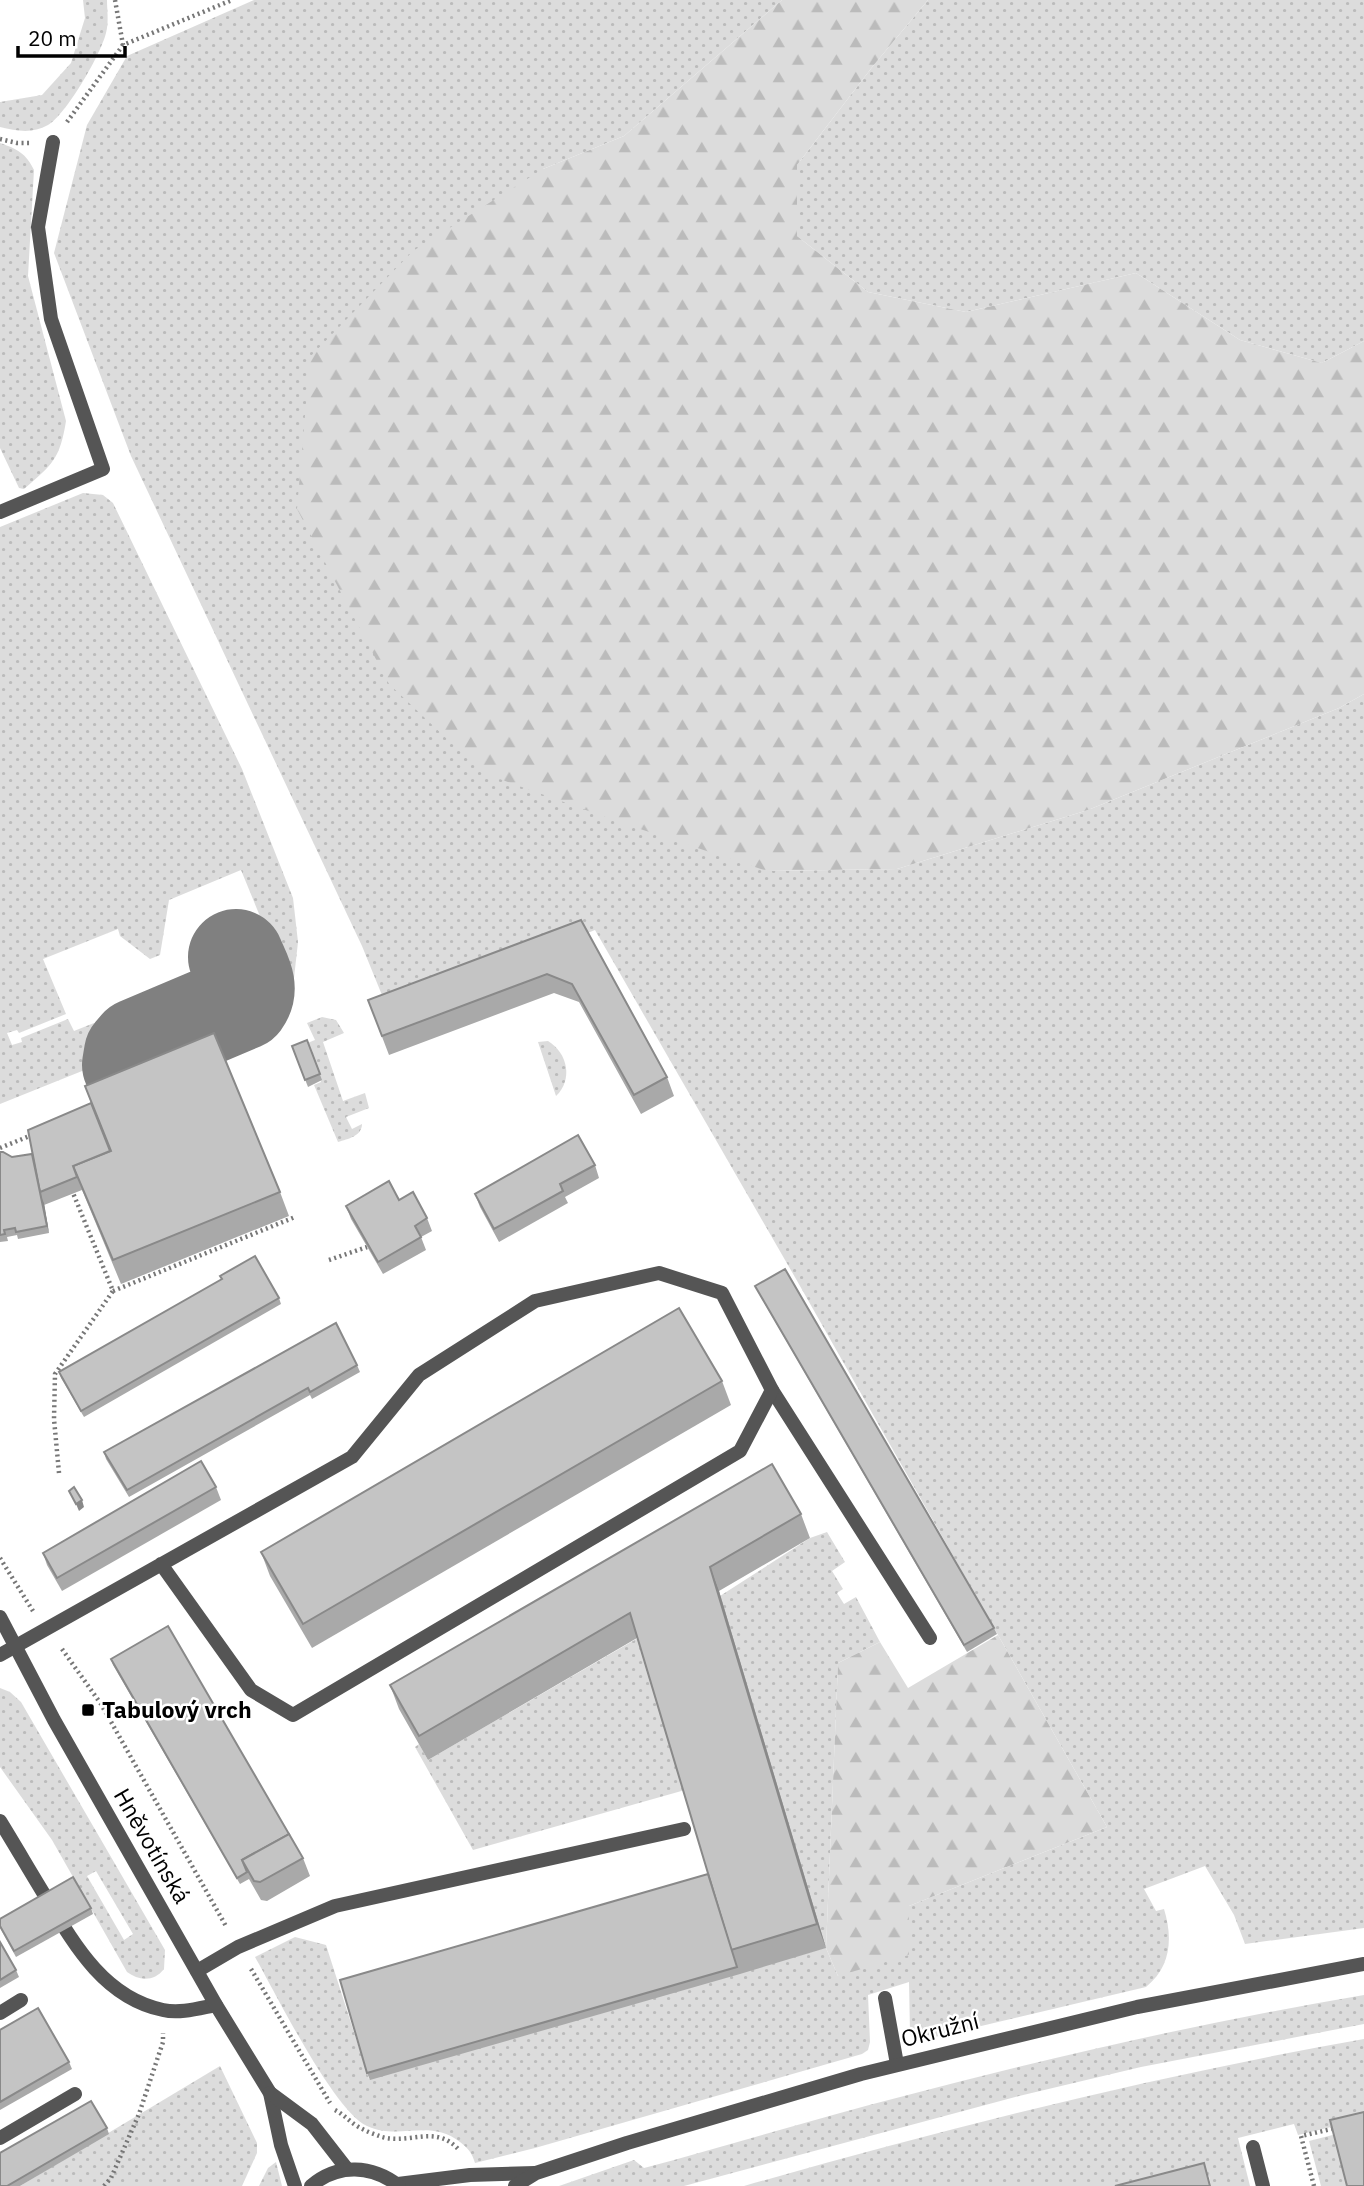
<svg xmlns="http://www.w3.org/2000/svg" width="1364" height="2186" viewBox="0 0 1364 2186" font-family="'IBM Plex Sans',sans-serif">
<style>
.grass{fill:url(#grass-dots);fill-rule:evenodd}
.forest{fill:url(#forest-firs)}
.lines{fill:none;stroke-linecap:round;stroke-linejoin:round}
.taxiway{stroke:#808080;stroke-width:96}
.path{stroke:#777;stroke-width:4.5;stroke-dasharray:2 3.5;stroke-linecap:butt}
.service{stroke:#555;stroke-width:14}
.minor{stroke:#555;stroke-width:14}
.tertiary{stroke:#555;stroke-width:14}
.wall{fill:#a9a9a9}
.shaded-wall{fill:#898989}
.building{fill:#c4c4c4;stroke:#898989;stroke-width:2}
.poi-dot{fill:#000;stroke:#fff;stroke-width:2.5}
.labels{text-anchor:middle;stroke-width:5;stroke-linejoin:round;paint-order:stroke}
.poi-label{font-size:23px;font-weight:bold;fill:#000;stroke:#fff;text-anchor:start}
.street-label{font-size:23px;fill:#000;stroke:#fff}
</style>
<defs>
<pattern id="grass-dots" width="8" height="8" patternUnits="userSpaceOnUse" patternTransform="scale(1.75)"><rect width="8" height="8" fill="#dcdcdc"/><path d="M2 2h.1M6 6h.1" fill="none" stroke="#bbb" stroke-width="1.8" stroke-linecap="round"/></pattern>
<pattern id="forest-firs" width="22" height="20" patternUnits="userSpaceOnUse" patternTransform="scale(1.75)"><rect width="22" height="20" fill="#dcdcdc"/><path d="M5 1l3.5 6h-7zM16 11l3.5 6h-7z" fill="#bbb"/></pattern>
</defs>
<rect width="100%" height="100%" fill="#fff"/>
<!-- grass -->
<g class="grass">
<path d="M83,0H107C107,10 109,23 106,33C101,54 66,115 48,125C32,134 17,131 0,127V102L42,95L71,63L85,18Z"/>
<path d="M254,0H782L624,136L543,169L767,871L897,869L1088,810L1339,708L1364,694V1928L1245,1944L1234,1915L1205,1866L1144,1889L1156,1911L1164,1909C1173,1938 1171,1967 1146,1987L918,2041L913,2039L910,2033L909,1982L868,1995L870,2042L868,2050L862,2054L535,2148L475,2163C472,2153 468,2148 460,2142C429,2118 400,2141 367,2126C334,2111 276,1994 255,1957L295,1937L326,1945L369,2079L825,1948L720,1596L810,1538L827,1532L845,1562L832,1571L843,1589L837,1593L844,1604L856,1597L880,1642L838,1663L826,1948L838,1976L909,1906L1107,1827L796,1279L595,930L504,967L386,1005L362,946L131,456L54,253L87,125L127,56Z"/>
<polygon points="928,0 1364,0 1364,341 1322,363 1240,340 1136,273 966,312 868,292 797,236 797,165 873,66"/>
<path d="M0,143C17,149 26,153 34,170L28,276L66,421C60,459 52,465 24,489L19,488L0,448Z"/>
<polygon points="83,493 103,495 113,503 242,769 293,898 298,942 293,987 269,997 250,952 271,943 241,870 169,900 160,955 150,959 120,936 118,929 43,959 66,1014 19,1033 17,1030 7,1033 12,1045 22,1042 21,1038 68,1019 74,1031 94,1023 103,1043 102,1063 0,1104 0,527"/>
<polygon points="220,964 227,982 223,994 142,1028 130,1023 125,1011 156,997 161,1003 172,1000 168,987"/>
<path d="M322,1017L336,1020L344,1033L323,1042L343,1101L365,1093L369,1108L346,1117L352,1129L362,1124C362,1136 348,1139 338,1142L314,1085L321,1082L305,1044L315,1040L307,1023Z"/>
<path d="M548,1041C568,1053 573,1080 556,1096L538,1042Z"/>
<polygon points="638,1638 685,1790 473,1850 415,1747 419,1744 428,1760"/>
<path d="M0,1688L10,1692L21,1702L165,1950L164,1969C154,1982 139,1981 127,1972L52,1840L0,1767ZM96,1871L133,1934L124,1940L87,1876Z"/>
<path d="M1364,1995V2024L1141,2067L1019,2096L684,2186H559L634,2160L644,2168C731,2145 817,2118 904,2096C1056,2056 1209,2021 1364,1995Z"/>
<path d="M1364,2039V2119L1298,2135L1294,2124L1238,2138L1250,2186H1211L1209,2176L1170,2186H744C948,2128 1154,2076 1364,2039Z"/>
<polygon points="220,2066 257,2143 257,2153 242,2186 20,2186"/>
<polygon points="1364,2127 1350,2186 1321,2186 1309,2141"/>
<polygon points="276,2162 282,2186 259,2186 268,2168"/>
</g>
<!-- forest -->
<g class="forest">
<polygon points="782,0 928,0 873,66 797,165 797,236 868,292 966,312 1136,273 1240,340 1322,363 1364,341 1364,694 1339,708 1088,810 897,869 767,871 622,823 483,773 389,684 297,509 310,357 413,251 543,169 624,136"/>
<polygon points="998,1635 1107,1827 909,1906 909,1955 838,1976 826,1948 838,1663 880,1642 908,1688"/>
</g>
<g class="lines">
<!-- taxiway -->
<path class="taxiway" d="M130,1065L132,1053L138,1046L242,1002C253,987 242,972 236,957"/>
<!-- path -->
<g class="path">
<polyline points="115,0 123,45"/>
<polyline points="67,122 123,45 232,0"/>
<polyline points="0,139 17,143 30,143"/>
<polyline points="0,1148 32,1135"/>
<polyline points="329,1260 367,1247"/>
<polyline points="113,1291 295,1217"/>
<polyline points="59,1473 54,1419 55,1374 113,1291 73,1193"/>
<polyline points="0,1558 33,1611"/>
<polyline points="62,1649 101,1704 227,1928"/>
<polyline points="251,1969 330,2103"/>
<path d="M335,2110C343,2114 349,2121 357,2126C365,2131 374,2134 382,2137C411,2145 436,2123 460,2151"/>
<polyline points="104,2186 111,2178 139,2114 163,2042 163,2033"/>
<polyline points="1314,2186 1301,2136 1336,2128"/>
</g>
<!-- service -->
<g class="service">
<polyline points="0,512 103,469 51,319 38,227 53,142"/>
<polyline points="772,1390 930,1638"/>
<polyline points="0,1655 352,1457 419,1375 535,1301 659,1273 722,1293 772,1390 740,1451 293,1715 251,1690 161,1564"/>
<path d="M0,1821C16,1847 31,1873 47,1899C75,1946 105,1998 163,2010C180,2014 200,2008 216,2005"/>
<polyline points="197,1971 238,1947 335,1906 684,1829"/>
<polyline points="885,1998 897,2064"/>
<polyline points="0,2013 21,2000"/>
<polyline points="0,2138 75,2094"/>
</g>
<!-- minor -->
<g class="minor">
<polyline points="0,1617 54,1720 216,2005 270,2093 281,2145 295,2186"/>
<polyline points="270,2093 312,2124 347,2169"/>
<polyline points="1253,2147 1263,2186"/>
</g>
<!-- tertiary -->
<g class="tertiary">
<polyline points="398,2184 470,2175 535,2173"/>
<path d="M311,2186C338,2163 372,2165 399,2186"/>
<polyline points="515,2186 536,2173 627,2143 861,2074 1137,2007 1364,1964"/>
</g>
</g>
<!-- wall -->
<g class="wall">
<polygon points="581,920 667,1077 674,1096 641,1114 579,1002 554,993 389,1055 368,1000"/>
<polygon points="307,1040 322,1080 308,1087 292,1046"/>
<polygon points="85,1086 280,1192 289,1216 121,1284 82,1190 44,1205 44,1203 49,1233 18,1239 17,1235 7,1237 8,1241 0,1242 0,1152 12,1157 32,1154 91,1103"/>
<polygon points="595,1165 599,1178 565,1197 568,1203 499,1242 480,1207 475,1194"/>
<polygon points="399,1200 427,1218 432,1231 421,1237 426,1250 383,1274 351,1219 346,1206"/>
<polygon points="755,1286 994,1628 997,1634 967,1652 758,1292"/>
<polygon points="279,1298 281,1304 84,1417 61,1378 59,1372"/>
<polygon points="357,1365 360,1372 312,1399 310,1395 129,1497 106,1459 104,1452"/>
<polygon points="722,1381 731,1405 312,1648 270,1576 261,1552"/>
<polygon points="216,1487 221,1500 62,1591 47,1565 43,1553"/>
<polygon points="801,1514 810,1538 719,1591 826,1948 740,1974 370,2080 367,2073 708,1874 637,1638 428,1760 399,1709 390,1685"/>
<polygon points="111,1659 303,1858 310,1876 267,1901 261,1900 249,1879 240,1884 113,1665"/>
<polygon points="91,1908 93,1914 16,1957 0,1928 0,1919"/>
<polygon points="0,1942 16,1970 19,1977 0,1988"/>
<polygon points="0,2030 69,2062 72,2069 0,2110"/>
<polygon points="107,2128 109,2134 20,2186 0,2186"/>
</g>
<!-- shaded-wall -->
<g class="shaded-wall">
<polygon points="41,1197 44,1203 49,1233 47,1226"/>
<polygon points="82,1500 84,1507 79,1511 76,1504"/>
<polygon points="710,1567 719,1591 826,1948 817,1924"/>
</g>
<!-- building -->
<g class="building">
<polygon points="581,920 667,1077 634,1095 572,984 547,974 382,1036 368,1000"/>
<polygon points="214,1033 280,1192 113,1260 73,1166 111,1151 85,1086"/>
<polygon points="307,1040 320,1074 305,1080 292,1046"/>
<polygon points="91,1103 110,1151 73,1166 77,1177 40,1192 28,1130"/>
<polygon points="578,1135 595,1165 560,1184 563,1191 494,1229 475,1194"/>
<polygon points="0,1152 3,1152 12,1157 32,1154 47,1226 16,1232 15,1228 4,1230 5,1234 0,1235"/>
<polygon points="389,1181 399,1200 413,1192 427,1218 415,1226 421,1237 378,1262 346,1206"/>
<polygon points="255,1256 279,1298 81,1411 59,1372 222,1279 220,1276"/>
<polygon points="785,1269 994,1628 964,1645 755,1286"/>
<polygon points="679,1308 722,1381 303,1624 261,1552"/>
<polygon points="336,1323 357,1365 310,1392 308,1388 127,1490 104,1452"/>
<polygon points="201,1461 216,1487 57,1578 43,1553"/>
<polygon points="772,1464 801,1514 710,1567 817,1924 731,1950 630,1613 419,1736 390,1685"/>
<polygon points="74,1487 82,1500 76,1504 69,1491"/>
<polygon points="168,1626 289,1834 242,1860 247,1872 237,1878 111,1659"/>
<polygon points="289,1834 303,1858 260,1882 254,1881 242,1860"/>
<polygon points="708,1874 737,1967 367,2073 340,1980"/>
<polygon points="73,1877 91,1908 14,1951 0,1926 0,1919"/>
<polygon points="0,1942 16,1970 0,1980"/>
<polygon points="38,2008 69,2062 0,2102 0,2030"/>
<polygon points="91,2101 107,2128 7,2186 0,2186 0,2153"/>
<polygon points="1364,2112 1364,2186 1347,2186 1330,2120"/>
<polygon points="1204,2163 1210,2186 1115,2186"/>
</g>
<!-- markers -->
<rect class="poi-dot" x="81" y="1703" width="14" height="14" rx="3.5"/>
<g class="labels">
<!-- poi labels -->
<g class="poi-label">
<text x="102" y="1718">Tabulový vrch</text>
</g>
<!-- street labels -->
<g class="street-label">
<text transform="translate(152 1846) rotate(60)" y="8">Hněvotínská</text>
<text transform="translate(940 2030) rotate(-14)" y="8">Okružní</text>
</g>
</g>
<!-- scale -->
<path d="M18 46v10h107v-10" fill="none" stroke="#000000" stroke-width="3.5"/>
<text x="28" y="46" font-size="21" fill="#000000" stroke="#ffffff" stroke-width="5" paint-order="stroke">20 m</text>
</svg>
